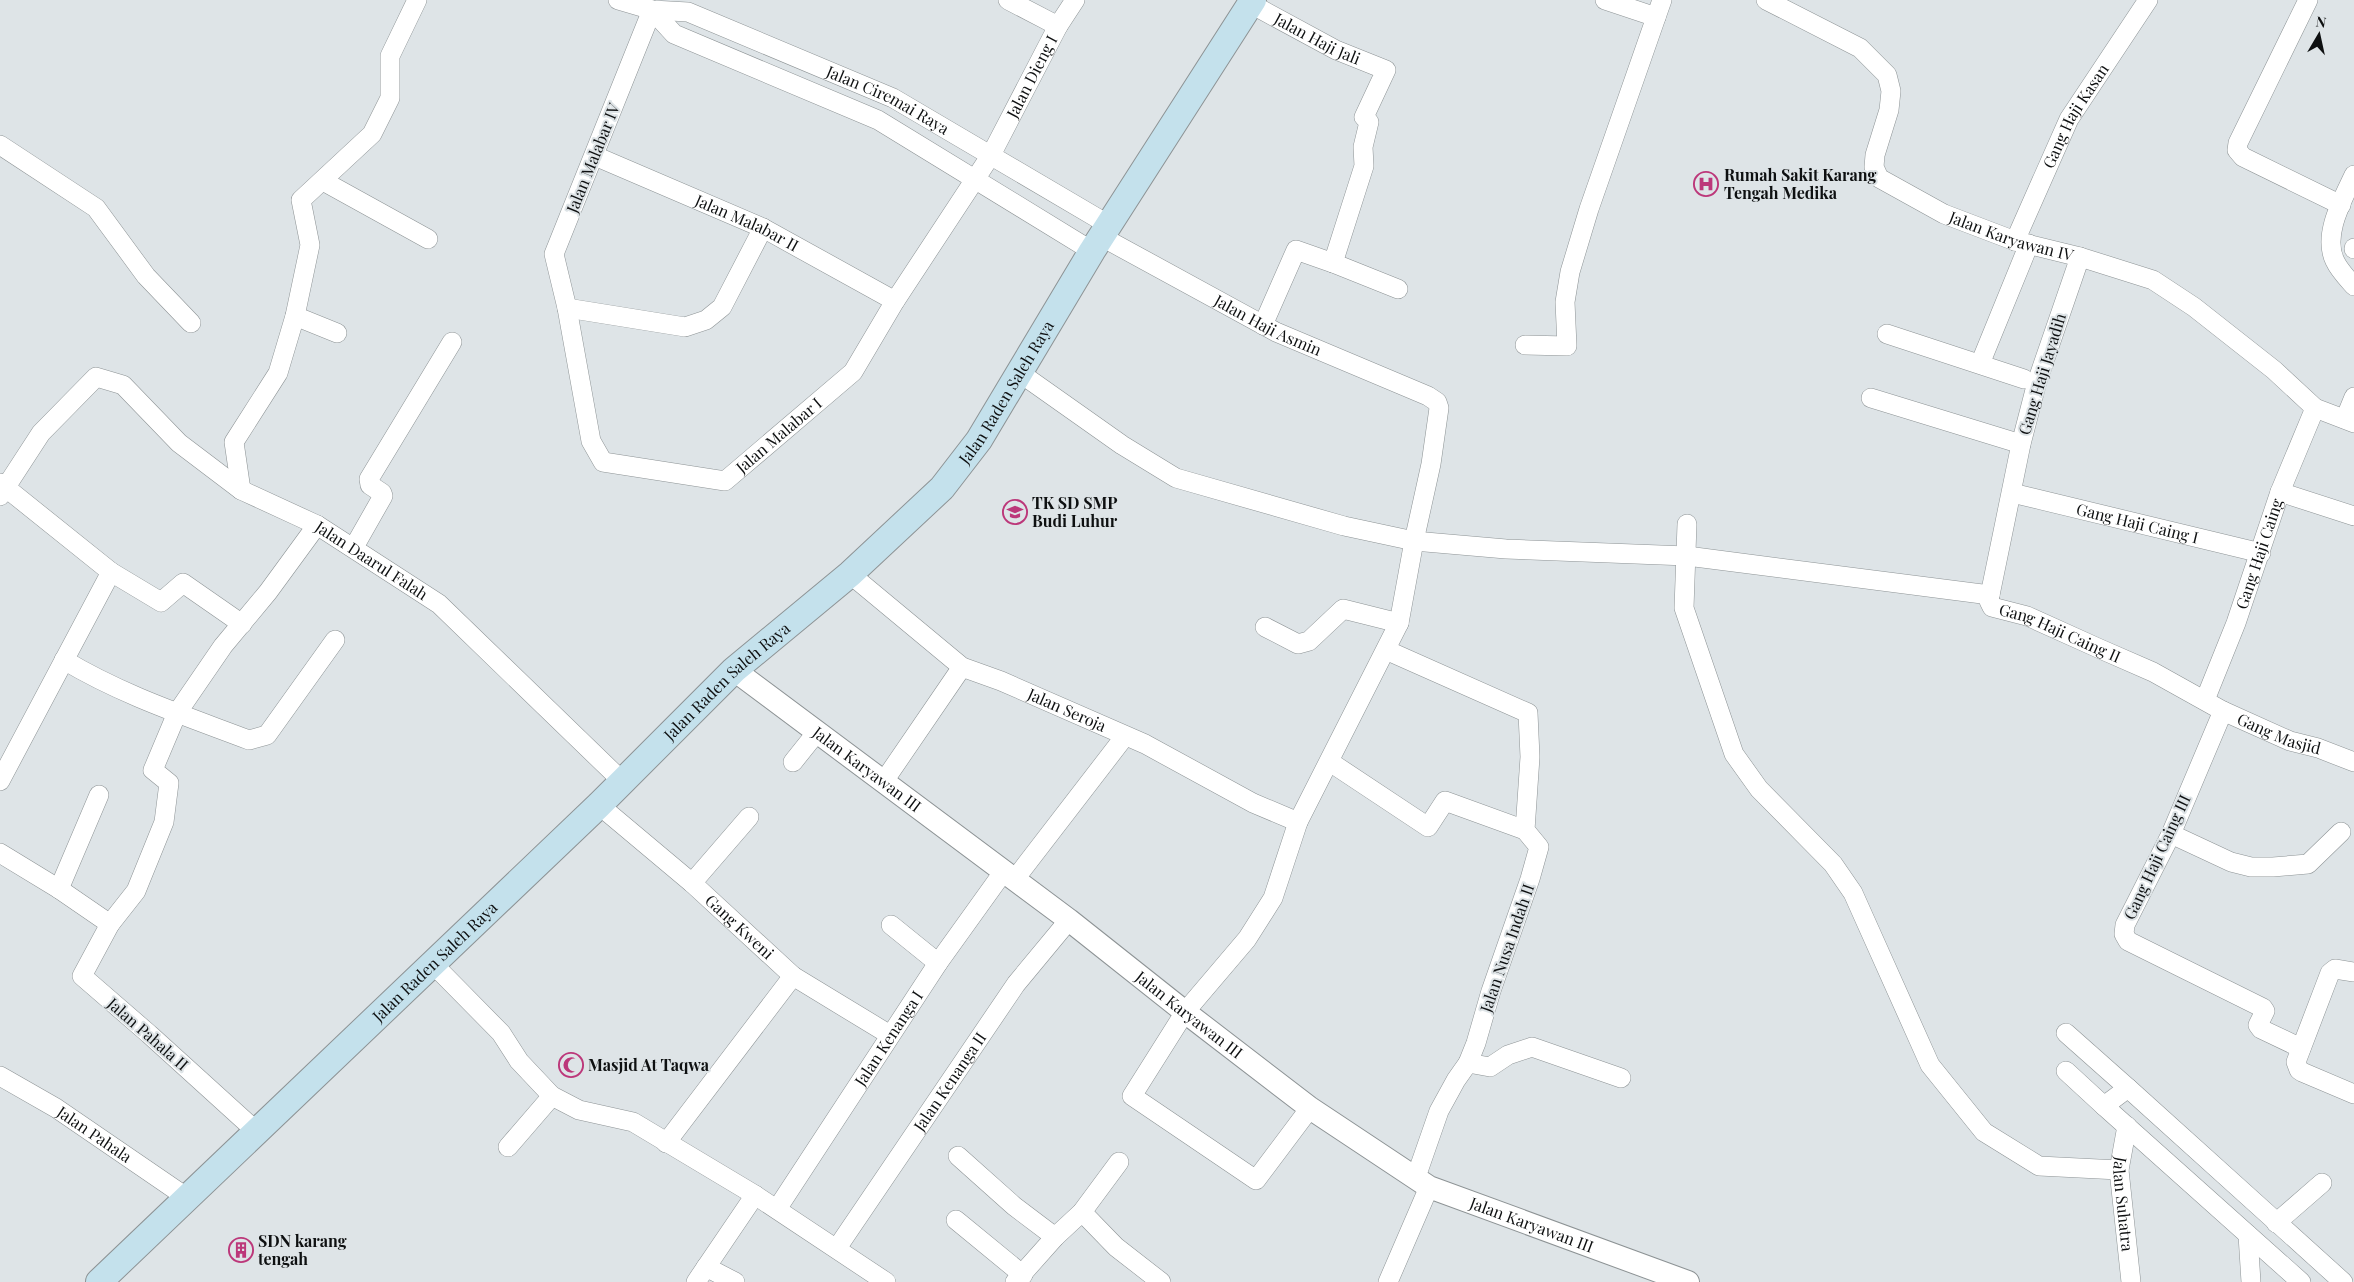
<svg xmlns="http://www.w3.org/2000/svg" width="2354" height="1282" viewBox="0 0 2354 1282" font-family="'Playfair Display',serif">
<style>
.lines{fill:none;stroke-linecap:round;stroke-linejoin:round}
.minor-casing{stroke:#8d9395;stroke-width:20}
.tertiary-casing{stroke:#8d9395;stroke-width:24}
.secondary-casing{stroke:#8d9395;stroke-width:28}
.minor{stroke:#fff;stroke-width:19}
.tertiary{stroke:#fff;stroke-width:22}
.secondary{stroke:#c4e1ec;stroke-width:26}
.labels{text-anchor:middle;stroke-width:4;stroke-linejoin:round;paint-order:stroke}
.street-label{font-size:16px;fill:#0e1011;stroke:#dee4e7}
.poi-label{font-size:16px;font-weight:bold;fill:#0e1011;stroke:#dee4e7;text-anchor:start}
</style>
<rect width="100%" height="100%" fill="#dee4e7"/>
<g class="lines">
<defs>
<g id="minor">
<path id="s1" d="M618,0L652,10L688,12L893,98L1109,225"/>
<polyline points="1008,0 1058,26"/>
<polyline points="1605,0 1656,17"/>
<path id="s2" d="M1766,0L1860,48L1887,75L1891,91L1889,110L1875,155L1874,167L1879,178L1944,214L2015,241L2080,257L2153,280L2194,307L2274,370L2315,408L2354,423"/>
<polyline points="2308,0 2238,143 2237,150 2243,157 2341,205"/>
<path id="s3" d="M1251,4L1336,50L1386,70L1364,117L1369,122L1363,147L1364,166L1333,263L1296,250L1263,325"/>
<path id="s4" d="M652,10L554,254L567,308L591,441L603,462L725,481L853,372L895,301L991,155L1058,26L1075,0"/>
<polyline points="652,10 674,34 878,120 1092,251"/>
<polyline points="0,145 96,208 146,276 191,323"/>
<path id="s5" d="M595,156L763,228L895,301"/>
<path d="M2354,175C2343,199 2322,235 2335,261C2339,270 2347,278 2354,286"/>
<polyline points="323,181 428,239"/>
<path id="s6" d="M1102,237L1276,332L1428,396L1437,402L1439,408L1431,464L1414,541L1399,623L1298,822L1273,898L1247,939L1185,1012L1132,1096L1256,1180L1310,1108"/>
<path id="s7" d="M2015,241L2069,119L2148,0"/>
<polyline points="2354,248 2354,249"/>
<path id="s8" d="M2080,257L2037,382L2021,444L1990,595L1989,601L1992,607L2027,616L2098,648L2153,672L2223,711L2290,741L2318,748L2354,762"/>
<polyline points="1333,263 1398,289"/>
<polyline points="567,308 685,327 706,320 722,307 763,228"/>
<polyline points="295,316 337,333"/>
<polyline points="1887,334 2024,379"/>
<polyline points="1525,345 1567,346 1565,302 1570,272 1589,209 1662,0"/>
<polyline points="1980,364 2029,244"/>
<polyline points="1020,373 1122,445 1176,478 1344,526 1414,541 1506,549 1687,556 1990,595"/>
<polyline points="1871,398 2021,444"/>
<polyline points="2345,419 2354,397"/>
<polyline points="0,483 111,572 161,602 183,583 242,624"/>
<polyline points="241,490 234,442 278,373 295,316 310,245 301,200 372,134 390,98 390,56 417,0"/>
<polyline points="2280,492 2354,516"/>
<path id="s9" d="M2012,493L2261,553"/>
<path id="s10" d="M0,496L41,433L96,377L123,385L179,443L241,490L317,525L439,604L622,781"/>
<polyline points="1687,524 1684,608 1734,754 1759,789 1833,864 1853,893 1930,1065 1984,1132 2039,1166 2119,1170"/>
<polyline points="354,547 383,496 382,493 370,485 369,479 452,342"/>
<path id="s11" d="M850,574L962,667L1001,681L1145,744L1253,803L1298,822"/>
<polyline points="1265,627 1298,644 1309,641 1343,609 1399,623"/>
<polyline points="1386,650 1528,713 1530,757 1525,830 1539,847 1530,879 1491,991 1476,1043 1468,1063 1456,1080 1439,1111 1416,1177"/>
<path d="M64,660C122,695 186,716 249,740L267,735L335,640"/>
<path id="s12" d="M2205,700L2236,623L2280,492L2315,408"/>
<polyline points="2223,711 2171,834 2125,925 2124,934 2128,941 2263,1008 2265,1011 2258,1025 2261,1029 2301,1048"/>
<polyline points="793,762 817,732"/>
<polyline points="1330,762 1428,827 1445,801 1525,830"/>
<polyline points="0,781 111,572"/>
<polyline points="884,781 962,667"/>
<path id="s13" d="M599,805L692,883L793,976L890,1035"/>
<polyline points="2171,834 2231,862 2251,867 2273,867 2308,864 2341,832"/>
<polyline points="0,853 59,889 110,924"/>
<polyline points="1015,879 1125,736"/>
<polyline points="692,883 749,817"/>
<polyline points="59,889 99,795"/>
<polyline points="891,925 938,963"/>
<polyline points="432,963 501,1033 519,1061 552,1096 579,1110 633,1122 755,1195 886,1282"/>
<polyline points="2354,972 2335,969 2330,973 2296,1062 2299,1070 2302,1072 2354,1094"/>
<polyline points="2066,1033 2128,1088"/>
<polyline points="1468,1063 1490,1067 1508,1055 1532,1047 1621,1078"/>
<polyline points="2066,1071 2104,1106"/>
<path id="s14" d="M0,1076L56,1108L186,1197"/>
<path id="s15" d="M2127,1126L2119,1170L2131,1282"/>
<polyline points="257,1132 149,1034 82,976 110,924 136,891 164,822 169,783 153,770 177,713 223,646 268,592 317,525"/>
<polyline points="666,1143 793,976"/>
<polyline points="508,1147 552,1096"/>
<polyline points="958,1156 1014,1206 1055,1237"/>
<path id="s16" d="M777,1209L938,963L1004,871"/>
<polyline points="1082,1212 1116,1247 1161,1282"/>
<polyline points="956,1220 1023,1275"/>
<polyline points="2276,1223 2322,1183"/>
<polyline points="2248,1235 2251,1282"/>
<path id="s17" d="M837,1248L1016,984L1069,920"/>
<polyline points="706,1267 735,1282"/>
<polyline points="696,1282 755,1195"/>
<polyline points="1015,1282 1055,1237 1082,1212 1119,1162"/>
<polyline points="1388,1282 1429,1187"/>
<polyline points="2301,1282 2104,1106 2128,1088 2343,1282"/>
</g>
<g id="tertiary">
<path id="s18" d="M734,670L1069,920L1185,1012L1310,1108L1429,1187L1688,1282"/>
</g>
<g id="secondary">
<path id="s19" d="M99,1282L599,805L734,670L850,574L942,488L979,440L1092,251L1253,0"/>
</g>
</defs>
<!-- minor casing -->
<use href="#minor" class="minor-casing"/>
<!-- tertiary casing -->
<use href="#tertiary" class="tertiary-casing"/>
<!-- secondary casing -->
<use href="#secondary" class="secondary-casing"/>
<!-- minor -->
<use href="#minor" class="minor"/>
<!-- tertiary -->
<use href="#tertiary" class="tertiary"/>
<!-- secondary -->
<use href="#secondary" class="secondary"/>
</g>
<!-- icons -->
<defs>
<symbol id="hospital-ring" viewBox="-11 -11 22 22"><circle r="9.5" fill="#dee4e7" stroke="#bc377a" stroke-width="1.5"/><path d="M-5-5h3v3.5h4V-5h3V5h-3V1.5h-4V5h-3Z" fill="#bc377a"/></symbol>
<symbol id="school-ring" viewBox="-11 -11 22 22"><circle r="9.5" fill="#dee4e7" stroke="#bc377a" stroke-width="1.5"/><path d="M0-5L7-2L0 1L-7-2ZM-4 1L0 2.5L4 1V4Q0 6-4 4Z" fill="#bc377a"/></symbol>
<symbol id="mosque-ring" viewBox="-11 -11 22 22"><circle r="9.5" fill="#dee4e7" stroke="#bc377a" stroke-width="1.5"/><path d="M3.5-4.9A6 6 0 1 0 3.5 4.9A5 5 0 1 1 3.5-4.9Z" fill="#bc377a"/></symbol>
<symbol id="building-ring" viewBox="-11 -11 22 22"><circle r="9.5" fill="#dee4e7" stroke="#bc377a" stroke-width="1.5"/><path d="M-4-6H4V6H1V3H-1V6H-4ZM-2.5-4.3h1.7v1.8h-1.7ZM.8-4.3h1.7v1.8H.8ZM-2.5-1h1.7V.8h-1.7ZM.8-1h1.7V.8H.8Z" fill="#bc377a"/></symbol>
</defs>
<g fill-rule="evenodd">
<use href="#hospital-ring" x="1692" y="170" width="28" height="28"/>
<use href="#school-ring" x="1001" y="498" width="28" height="28"/>
<use href="#mosque-ring" x="557" y="1051" width="28" height="28"/>
<use href="#building-ring" x="227" y="1236" width="28" height="28"/>
</g>
<g class="labels">
<!-- street labels -->
<g class="street-label">
<text dy="6" stroke="none"><textPath href="#s3" startOffset="75">Jalan Haji Jali</textPath></text>
<text dy="6" stroke="none"><textPath href="#s4" startOffset="1115">Jalan Dieng I</textPath></text>
<text dy="6" stroke="none"><textPath href="#s1" startOffset="290">Jalan Ciremai Raya</textPath></text>
<text dy="6" stroke="none"><textPath href="#s7" startOffset="139">Gang Haji Kasan</textPath></text>
<text transform="translate(593 158) rotate(-68)" y="6">Jalan Malabar IV</text>
<text dy="6" stroke="none"><textPath href="#s5" startOffset="166">Jalan Malabar II</textPath></text>
<text dy="6" stroke="none"><textPath href="#s2" startOffset="396">Jalan Karyawan IV</textPath></text>
<text dy="6" stroke="none"><textPath href="#s6" startOffset="188">Jalan Haji Asmin</textPath></text>
<text transform="translate(2042 374) rotate(-73)" y="6">Gang Haji Jayadih</text>
<text dy="6" stroke="none"><textPath href="#s19" startOffset="1274">Jalan Raden Saleh Raya</textPath></text>
<text dy="6" stroke="none"><textPath href="#s4" startOffset="672">Jalan Malabar I</textPath></text>
<text dy="6" stroke="none"><textPath href="#s9" startOffset="129">Gang Haji Caing I</textPath></text>
<text dy="6" stroke="none"><textPath href="#s12" startOffset="156">Gang Haji Caing</textPath></text>
<text dy="6" stroke="none"><textPath href="#s10" startOffset="489">Jalan Daarul Falah</textPath></text>
<text dy="6" stroke="none"><textPath href="#s8" startOffset="436">Gang Haji Caing II</textPath></text>
<text dy="6" stroke="none"><textPath href="#s19" startOffset="869">Jalan Raden Saleh Raya</textPath></text>
<text dy="6" stroke="none"><textPath href="#s11" startOffset="259">Jalan Seroja</textPath></text>
<text dy="6" stroke="none"><textPath href="#s8" startOffset="678">Gang Masjid</textPath></text>
<text dy="6" stroke="none"><textPath href="#s18" startOffset="166">Jalan Karyawan III</textPath></text>
<text transform="translate(2157 857) rotate(-65)" y="6">Gang Haji Caing III</text>
<text dy="6" stroke="none"><textPath href="#s13" startOffset="186">Gang Kweni</textPath></text>
<text transform="translate(1507 948) rotate(-71)" y="6">Jalan Nusa Indah II</text>
<text dy="6" stroke="none"><textPath href="#s19" startOffset="464">Jalan Raden Saleh Raya</textPath></text>
<text dy="6" stroke="none"><textPath href="#s18" startOffset="571">Jalan Karyawan III</textPath></text>
<text transform="translate(148 1034) rotate(41)" y="6">Jalan Pahala II</text>
<text dy="6" stroke="none"><textPath href="#s16" startOffset="204">Jalan Kenanga I</textPath></text>
<text dy="6" stroke="none"><textPath href="#s17" startOffset="201">Jalan Kenanga II</textPath></text>
<text dy="6" stroke="none"><textPath href="#s14" startOffset="111">Jalan Pahala</textPath></text>
<text dy="6" stroke="none"><textPath href="#s15" startOffset="79">Jalan Suhatra</textPath></text>
<text dy="6" stroke="none"><textPath href="#s18" startOffset="976">Jalan Karyawan III</textPath></text>
</g>
<!-- poi labels -->
<g class="poi-label">
<text x="1724" y="181">Rumah Sakit Karang<tspan x="1724" dy="18">Tengah Medika</tspan></text>
<text x="1032" y="509">TK SD SMP<tspan x="1032" dy="18">Budi Luhur</tspan></text>
<text x="588" y="1071">Masjid At Taqwa</text>
<text x="258" y="1247">SDN karang<tspan x="258" dy="18">tengah</tspan></text>
</g>
</g>
<!-- north arrow -->
<g transform="translate(2319 35) rotate(9)" stroke="#dee4e7" stroke-width="4" paint-order="stroke">
<path d="M0-4L9 19L0 12L-9 19Z" fill="#0e1011"/>
<text y="-8" font-size="14" font-weight="bold" text-anchor="middle" fill="#0e1011">N</text>
</g>
</svg>
